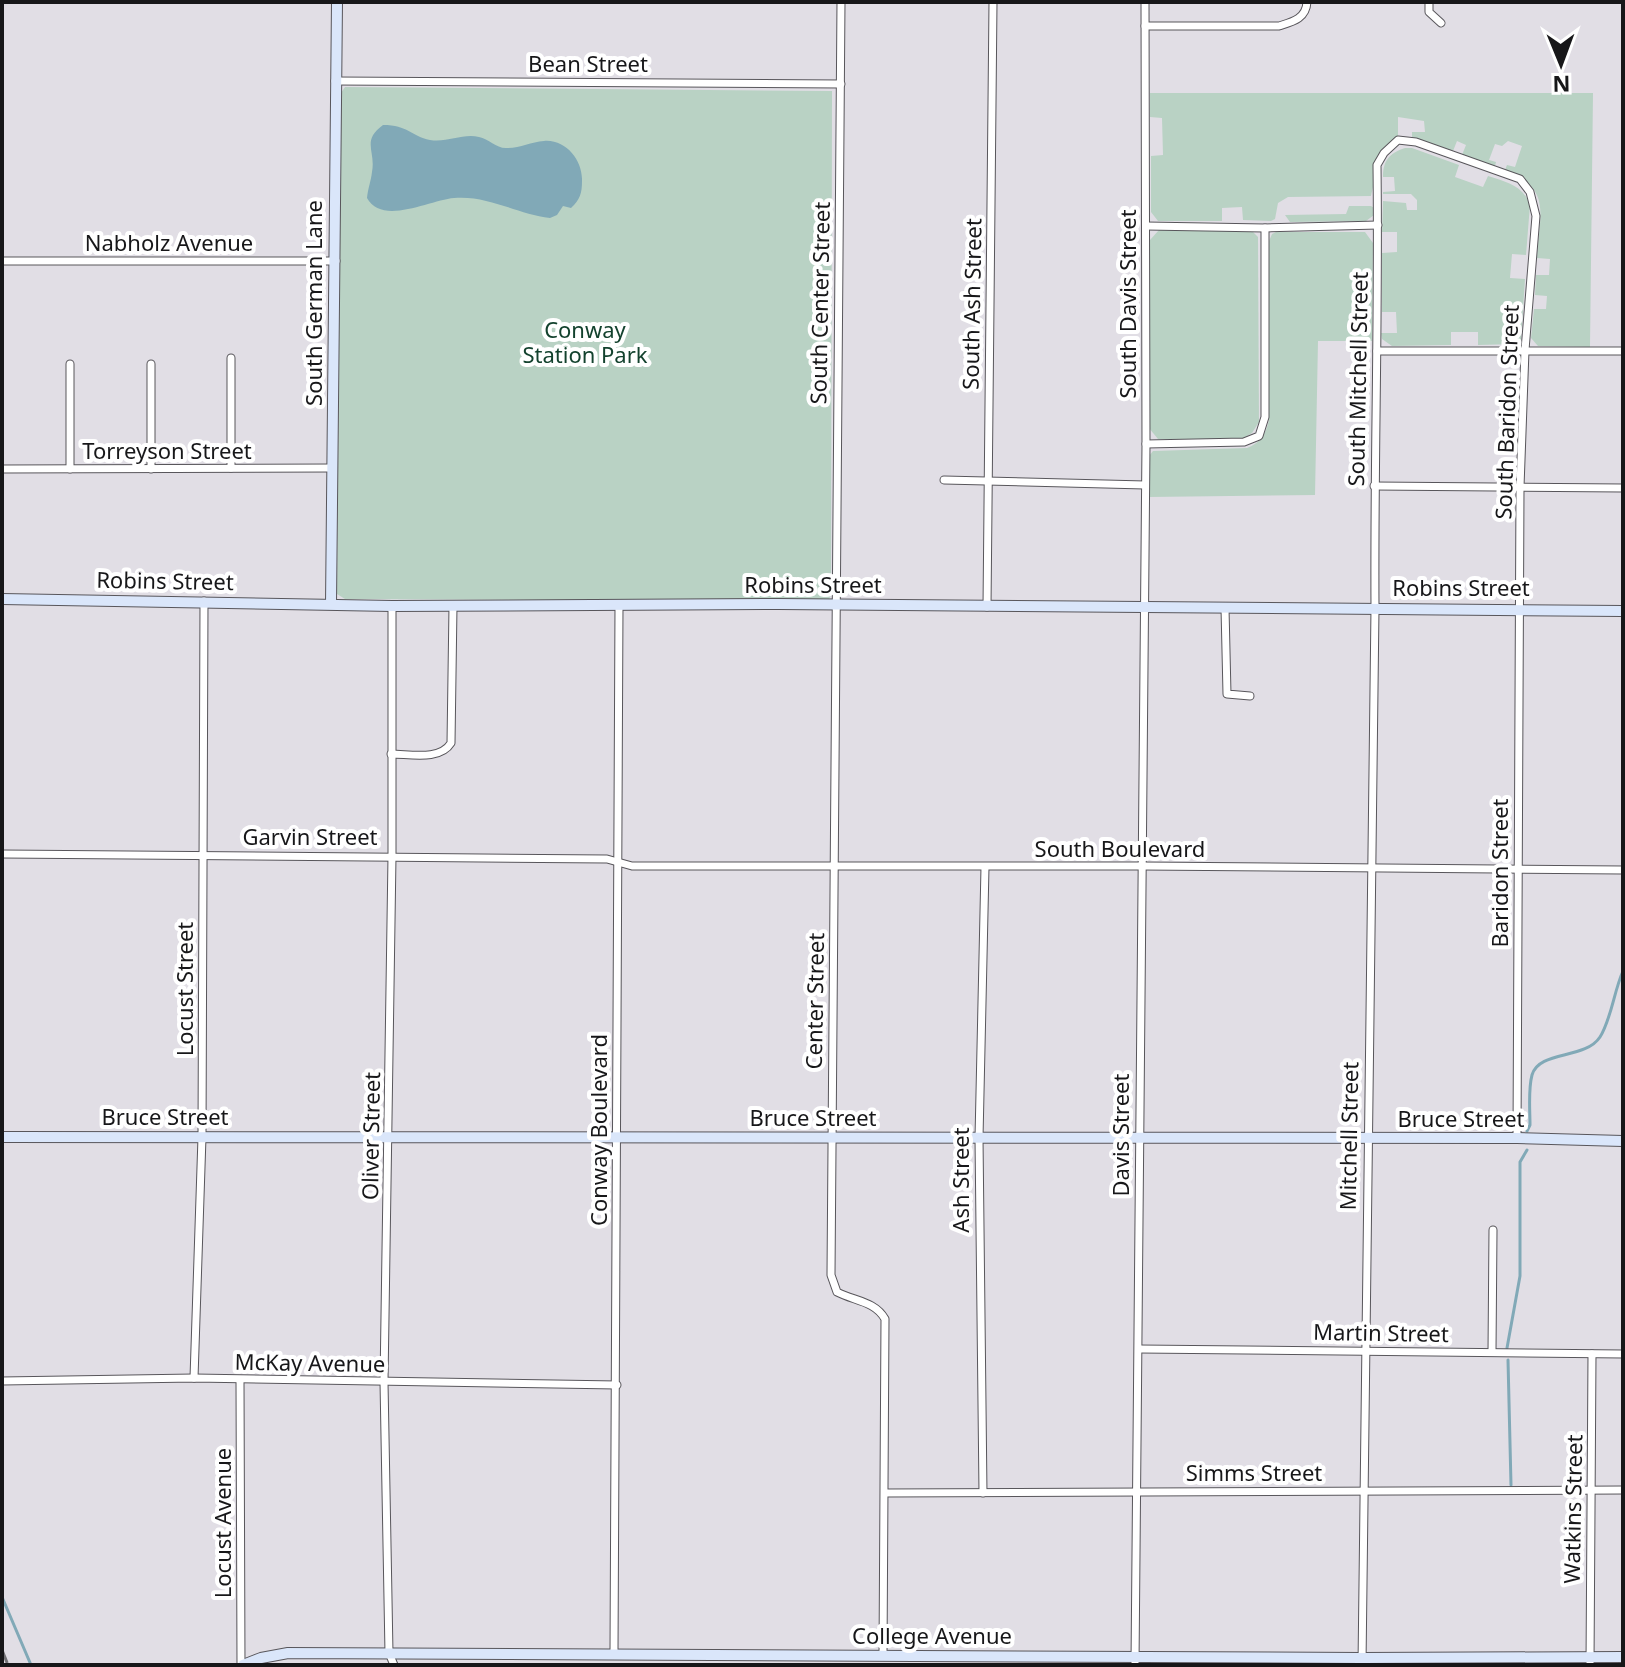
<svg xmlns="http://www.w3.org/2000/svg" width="1625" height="1667" viewBox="0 0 1625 1667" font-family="'Noto Sans',sans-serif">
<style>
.green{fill:#b9d2c4}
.water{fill:#81a9b7}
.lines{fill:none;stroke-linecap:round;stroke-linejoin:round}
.stream{stroke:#81a9b7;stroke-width:3}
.street-casing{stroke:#58565b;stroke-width:9}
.secondary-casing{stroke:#58565b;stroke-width:12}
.street{stroke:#fff;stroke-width:7}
.secondary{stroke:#dae6fa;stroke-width:10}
.rail{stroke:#737276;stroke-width:3;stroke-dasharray:14 14;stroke-linecap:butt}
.labels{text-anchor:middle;stroke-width:8;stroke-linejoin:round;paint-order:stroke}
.street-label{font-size:22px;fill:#171719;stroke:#fff}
.park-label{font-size:22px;fill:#13422e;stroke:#fff}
</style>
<rect width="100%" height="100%" fill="#e1dee5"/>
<!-- green -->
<g class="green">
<polygon points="345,87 832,91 831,595 829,599 823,601 345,599 337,594 341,93"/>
<path d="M1150,93H1593L1590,347L1538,346L1531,338L1534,309H1546L1547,296L1535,295L1536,275H1549L1550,259L1537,258C1539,214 1553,189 1505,170L1507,165L1515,167L1522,146L1508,141L1502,146L1495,144L1489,160L1496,162L1495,166L1462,155L1466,145L1457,141L1453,151L1412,137V132H1425L1424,121L1398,117V138C1365,157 1380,167 1371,196L1288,197L1278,203L1275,219L1271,221L1243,220L1242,207L1222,208V221H1158L1151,212V156L1163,155L1162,118L1150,117Z"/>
<path d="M1405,148H1412L1459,165L1455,177L1483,187L1488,176C1506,182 1523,185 1530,205L1526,255L1512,254L1510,278L1525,279L1521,340L1518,344L1478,345V332H1451V345L1392,346L1382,339L1381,333H1397L1396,312H1382V253L1397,252V232H1382L1383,201L1406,203L1407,210H1417V200L1411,194H1383V192L1395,191L1394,177H1383C1383,161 1389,153 1405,148Z"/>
<polygon points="1349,206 1371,206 1374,208 1374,215 1366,221 1290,222 1285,215 1346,214"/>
<polygon points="1159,230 1252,231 1258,237 1259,422 1252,433 1242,439 1158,439 1149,428 1150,240"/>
<path d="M1276,232H1365L1373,243L1372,341H1318L1315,495L1148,497L1149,456L1153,451L1247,448C1260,443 1266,434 1269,420V241L1272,234Z"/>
</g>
<!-- water -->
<path class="water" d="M383,125C408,125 411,136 430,140C447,143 463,133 479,137C489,139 497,149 507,148C520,148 531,142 544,141C566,139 583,161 582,181C582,193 580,200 571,208L563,206L557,215L550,218C517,214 488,195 454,198C430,200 382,226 367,198C368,188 371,181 372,172C376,151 361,141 383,125Z"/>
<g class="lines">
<!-- stream -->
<g class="stream">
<path d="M1527,1131L1530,1125C1530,1109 1528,1090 1532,1075C1539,1050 1585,1060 1600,1037C1611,1020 1614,991 1623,971"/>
<polyline points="1507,1348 1520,1276 1520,1162 1527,1150"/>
<polyline points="1508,1360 1511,1485"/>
<polyline points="2,1597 31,1665"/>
</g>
<defs>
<g id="street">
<path d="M841,2L831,1275L837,1292C854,1301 875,1301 885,1319L883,1655"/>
<polyline points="1429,2 1429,12 1441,23"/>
<path d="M1145,26H1279C1292,22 1306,19 1307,2"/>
<polyline points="335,81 841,84"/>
<polyline points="1146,226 1265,228 1378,225"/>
<polyline points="2,261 336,261"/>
<polyline points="1377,351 1623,351"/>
<polyline points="70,364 70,469"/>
<polyline points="1146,444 1244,442 1259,436 1265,417 1265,228"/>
<polyline points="231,468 231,358"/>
<polyline points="2,469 332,468"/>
<polyline points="151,469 151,364"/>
<polyline points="944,480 1145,485"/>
<polyline points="1374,486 1623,488"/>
<polyline points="392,606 392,856 384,1382 389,1653 394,1665"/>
<polyline points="987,607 993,2"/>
<polyline points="1225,608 1227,694 1250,696"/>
<path d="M391,754C410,754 440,761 451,743L453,606"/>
<polyline points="2,854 607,859 632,866 1141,866 1623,870"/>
<polyline points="1139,1349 1623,1354"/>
<polyline points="1492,1352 1493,1230"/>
<polyline points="194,1378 202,1137 204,601"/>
<polyline points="2,1381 194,1378 617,1385"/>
<polyline points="240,1381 241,1665"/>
<polyline points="885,1493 1623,1490"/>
<polyline points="983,1493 979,1138 985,867"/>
<polyline points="614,1653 619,606"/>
<polyline points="1135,1665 1146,444 1145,2"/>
<path d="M1362,1665L1375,608C1374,460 1379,313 1377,165L1384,153L1398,140L1416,142L1520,179L1530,192L1536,216L1525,350L1520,487L1517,1138"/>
<polyline points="1590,1665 1592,1354"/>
</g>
<g id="secondary">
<polyline points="2,599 392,606 779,604 1623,611"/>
<polyline points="331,604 337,2"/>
<polyline points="2,1137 1517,1138 1623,1141"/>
<polyline points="243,1665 261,1658 288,1653 1362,1658 1623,1657"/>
</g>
</defs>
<!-- street casing -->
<use href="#street" class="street-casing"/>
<!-- secondary casing -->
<use href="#secondary" class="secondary-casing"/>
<!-- street -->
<use href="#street" class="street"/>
<!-- secondary -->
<use href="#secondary" class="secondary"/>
<!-- rail -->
<polyline class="rail" points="2,1650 8,1665"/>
</g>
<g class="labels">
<!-- street labels -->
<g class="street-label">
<text x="588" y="72">Bean Street</text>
<text x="169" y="251">Nabholz Avenue</text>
<text transform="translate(314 303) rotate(-90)" y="8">South German Lane</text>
<text transform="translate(820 303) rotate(-89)" y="8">South Center Street</text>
<text transform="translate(972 304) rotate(-89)" y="8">South Ash Street</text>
<text transform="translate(1128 304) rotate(-90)" y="8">South Davis Street</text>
<text transform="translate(1358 379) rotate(-89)" y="8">South Mitchell Street</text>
<text transform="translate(1507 412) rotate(-88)" y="8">South Baridon Street</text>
<text x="167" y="459">Torreyson Street</text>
<text transform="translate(165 581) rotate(1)" y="8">Robins Street</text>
<text x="813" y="593">Robins Street</text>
<text x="1461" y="596">Robins Street</text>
<text x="310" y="845">Garvin Street</text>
<text x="1120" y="857">South Boulevard</text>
<text transform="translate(1500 873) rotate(-90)" y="8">Baridon Street</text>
<text transform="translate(185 989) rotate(-90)" y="8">Locust Street</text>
<text transform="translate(815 1001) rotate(-89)" y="8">Center Street</text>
<text x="165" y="1125">Bruce Street</text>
<text x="813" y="1126">Bruce Street</text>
<text x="1461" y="1127">Bruce Street</text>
<text transform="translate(599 1130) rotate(-90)" y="8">Conway Boulevard</text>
<text transform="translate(1121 1135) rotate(-90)" y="8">Davis Street</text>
<text transform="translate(371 1136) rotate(-89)" y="8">Oliver Street</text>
<text transform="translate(1349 1136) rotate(-89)" y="8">Mitchell Street</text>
<text transform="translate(961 1180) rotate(-90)" y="8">Ash Street</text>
<text transform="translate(1381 1333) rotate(1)" y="8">Martin Street</text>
<text transform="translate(310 1363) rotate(1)" y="8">McKay Avenue</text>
<text x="1254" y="1481">Simms Street</text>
<text transform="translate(1573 1509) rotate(-89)" y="8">Watkins Street</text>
<text transform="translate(223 1523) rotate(-90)" y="8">Locust Avenue</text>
<text x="932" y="1644">College Avenue</text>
</g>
<!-- park labels -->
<g class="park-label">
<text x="585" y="338">Conway<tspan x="585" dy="25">Station Park</tspan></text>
</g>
</g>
<!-- border -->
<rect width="1625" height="1667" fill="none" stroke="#171719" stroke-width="8"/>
<!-- north arrow -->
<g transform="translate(1561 64) rotate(179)" stroke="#ffffff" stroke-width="6" paint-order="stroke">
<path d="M0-6L14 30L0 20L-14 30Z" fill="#171719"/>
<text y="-12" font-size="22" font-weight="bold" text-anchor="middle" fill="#171719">N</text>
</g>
</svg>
